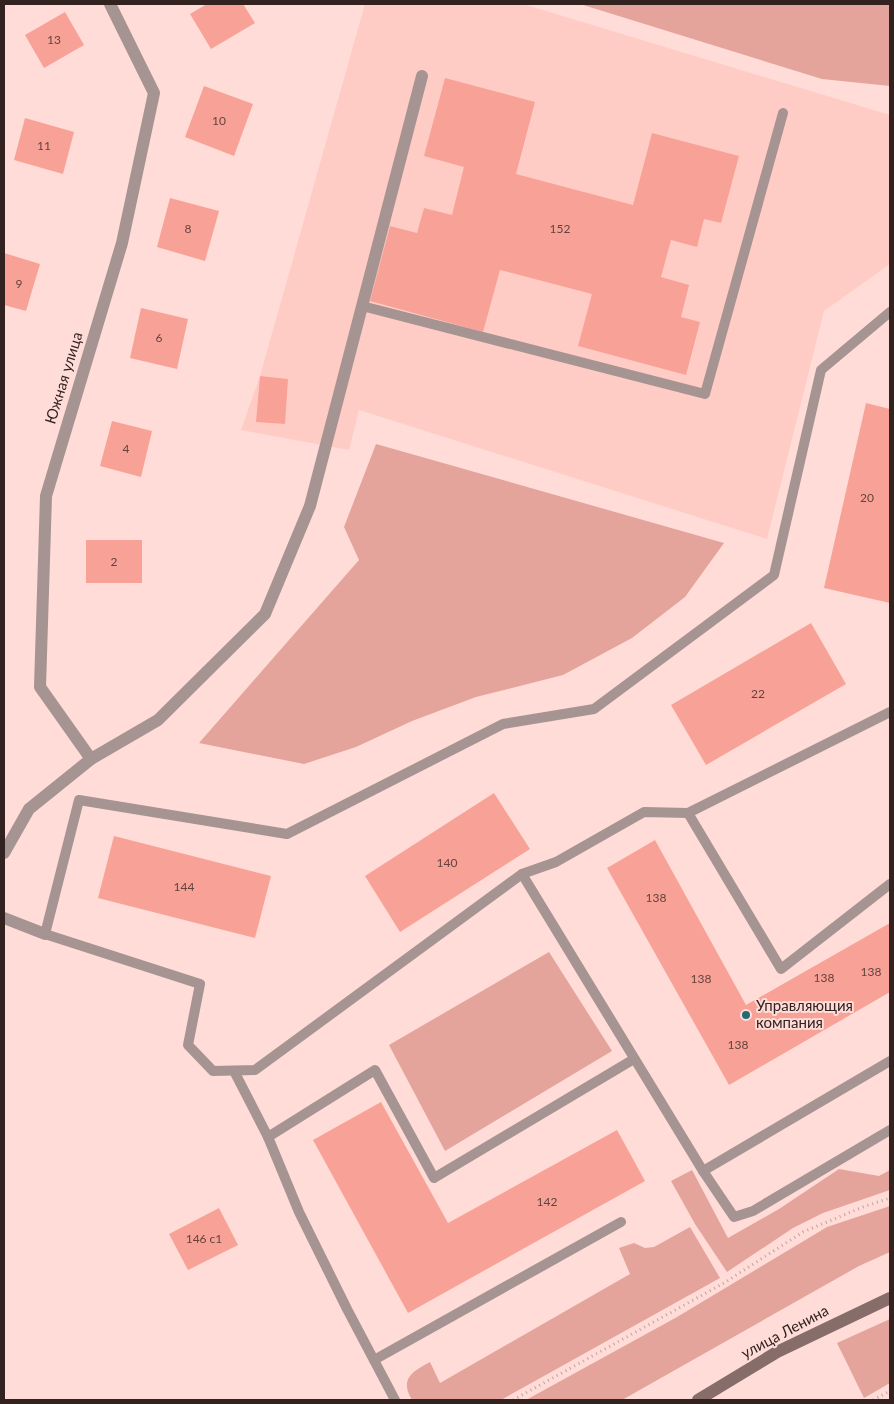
<svg xmlns="http://www.w3.org/2000/svg" width="894" height="1404" viewBox="0 0 894 1404" font-family="Lato,sans-serif">
<style>
.built{fill:#ffccc5}
.green{fill:#e4a49b}
.building{fill:#f8a297}
.lines{fill:none;stroke-linecap:round;stroke-linejoin:round}
.path{stroke:#c0a39f;stroke-width:3;stroke-dasharray:1 4;stroke-linecap:butt}
.lane{stroke:#a69492;stroke-width:10}
.street{stroke:#a69492;stroke-width:12}
.secondary{stroke:#876d6a;stroke-width:12}
.poi-dot{fill:#216c73;stroke:#ffdcd7;stroke-width:2}
.labels{text-anchor:middle;stroke-width:4;stroke-linejoin:round;paint-order:stroke}
.number-label{font-size:12px;fill:#64433e}
.street-label{font-size:15px;fill:#322321;stroke:#ffdcd7}
.poi-label{font-size:15px;fill:#322321;stroke:#ffdcd7;text-anchor:start}
</style>
<rect width="100%" height="100%" fill="#ffdcd7"/>
<!-- built -->
<polygon class="built" points="365,4 523,4 890,115 890,264 824,311 767,539 359,410 349,450 241,430 260,376"/>
<!-- green -->
<g class="green">
<polygon points="580,4 890,4 890,86 822,79"/>
<polygon points="376,444 724,543 685,597 632,638 563,675 476,697 412,721 356,747 304,764 199,743 359,560 344,527"/>
<polygon points="549,952 612,1051 445,1151 389,1045"/>
<polygon points="839,1169 879,1176 890,1170 890,1190 823,1213 793,1228 727,1272 695,1224 671,1181 692,1170 728,1238 779,1209"/>
<polygon points="890,1206 890,1252 859,1266 622,1400 526,1400 677,1317 827,1227"/>
<path d="M690,1227L720,1278L501,1400H412C399,1379 413,1371 430,1362L440,1383L630,1274L619,1248L634,1243L645,1248L654,1247Z"/>
<polygon points="890,1319 890,1383 864,1398 837,1343"/>
</g>
<!-- building -->
<g class="building">
<polygon points="207,4 243,4 255,23 211,49 190,14"/>
<polygon points="65,12 84,45 44,68 25,35"/>
<polygon points="445,78 535,102 516,174 633,205 652,133 739,156 721,223 704,219 697,247 671,240 661,277 689,285 681,317 700,322 686,375 578,346 592,294 500,270 483,332 370,301 390,226 417,233 424,208 452,215 464,167 424,156"/>
<polygon points="204,86 253,104 234,156 185,137"/>
<polygon points="25,118 74,132 63,174 14,160"/>
<polygon points="170,198 219,211 205,261 157,247"/>
<polygon points="4,253 40,264 26,311 4,305"/>
<polygon points="141,308 188,319 177,369 130,358"/>
<polygon points="260,376 288,379 285,424 256,422"/>
<polygon points="866,403 890,409 890,603 824,588"/>
<polygon points="112,421 152,431 141,477 100,466"/>
<rect x="86" y="540" width="56" height="43"/>
<polygon points="811,623 846,684 706,765 671,705"/>
<polygon points="494,793 530,849 400,932 365,876"/>
<polygon points="114,836 271,876 255,938 98,898"/>
<polygon points="655,840 746,1005 890,923 890,992 729,1085 607,868"/>
<polygon points="381,1102 448,1223 617,1130 645,1181 408,1313 313,1140"/>
<polygon points="219,1208 238,1245 188,1270 169,1234"/>
</g>
<g class="lines">
<!-- path -->
<g class="path">
<polyline points="513,1400 724,1283 803,1232 863,1207 890,1198"/>
<polyline points="873,1400 890,1391"/>
</g>
<!-- lane -->
<g class="lane">
<polyline points="362,306 705,394 783,113"/>
<polyline points="890,712 688,813 781,969 890,884"/>
<polyline points="688,813 644,812 556,862 522,874 255,1070 213,1071 188,1045 200,984 45,934 79,800 287,834 503,724 594,709 774,575 821,370 890,312"/>
<polyline points="522,874 703,1171 734,1217 753,1211 890,1130"/>
<polyline points="234,1071 268,1137 299,1212 347,1309 395,1400"/>
<polyline points="268,1137 375,1070 434,1178 634,1059"/>
<polyline points="703,1171 890,1061"/>
<polyline points="374,1360 621,1222"/>
</g>
<!-- street -->
<g class="street">
<polyline points="91,759 40,687 46,496 122,243 154,93 110,4"/>
<polyline points="4,853 29,809 91,759 158,720 265,614 310,506 422,76"/>
<polyline points="4,918 45,934"/>
</g>
<!-- secondary -->
<polyline class="secondary" points="698,1400 777,1352 890,1298"/>
</g>
<!-- markers -->
<circle class="poi-dot" cx="746" cy="1015" r="5"/>
<g class="labels">
<!-- number labels -->
<g class="number-label">
<text x="54" y="44">13</text>
<text x="219" y="125">10</text>
<text x="44" y="150">11</text>
<text x="188" y="233">8</text>
<text x="560" y="233">152</text>
<text x="19" y="288">9</text>
<text x="159" y="342">6</text>
<text x="126" y="453">4</text>
<text x="867" y="502">20</text>
<text x="114" y="566">2</text>
<text x="758" y="698">22</text>
<text x="447" y="867">140</text>
<text x="184" y="891">144</text>
<text x="656" y="902">138</text>
<text x="871" y="976">138</text>
<text x="824" y="982">138</text>
<text x="701" y="983">138</text>
<text x="738" y="1049">138</text>
<text x="547" y="1206">142</text>
<text x="204" y="1243">146 с1</text>
</g>
<!-- street labels -->
<g class="street-label">
<text transform="translate(64 378) rotate(-73)" y="5">Южная улица</text>
<text transform="translate(785 1332) rotate(-28)" y="5">улица Ленина</text>
</g>
<!-- poi labels -->
<g class="poi-label">
<text x="756" y="1011">Управляющия<tspan x="756" dy="17">компания</tspan></text>
</g>
</g>
<!-- border -->
<rect width="894" height="1404" fill="none" stroke="#322321" stroke-width="10"/>
</svg>
